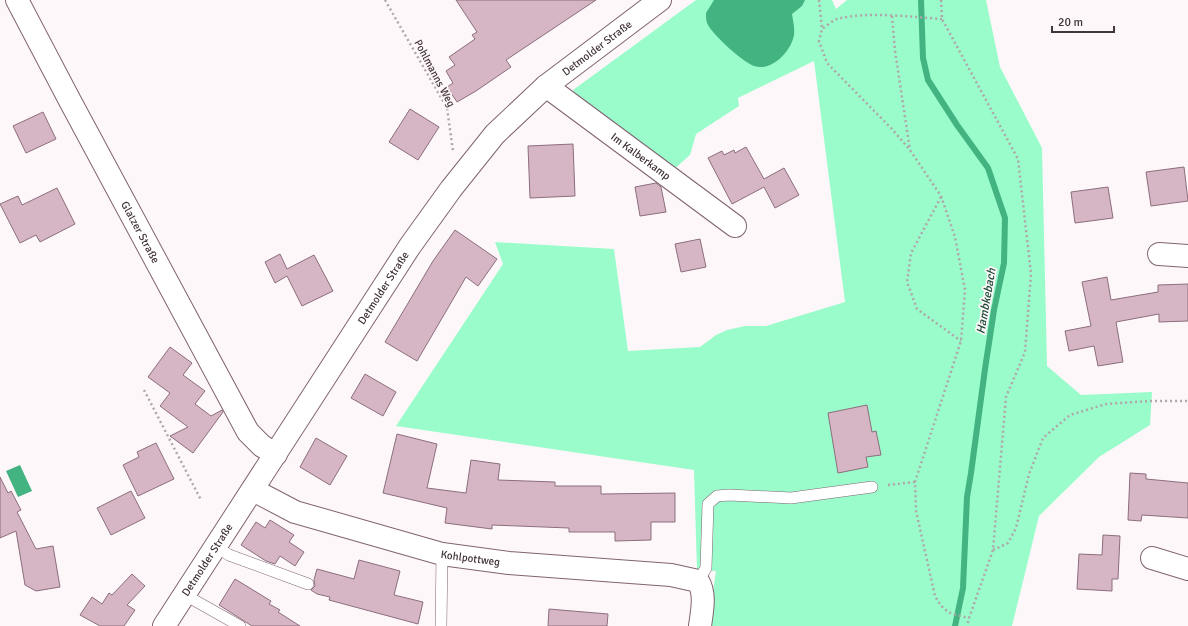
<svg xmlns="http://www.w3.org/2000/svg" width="1188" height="626" viewBox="0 0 1188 626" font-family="Signika,sans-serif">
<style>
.green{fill:#99fcca}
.water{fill:#42b381}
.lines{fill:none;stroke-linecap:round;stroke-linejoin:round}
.stream{stroke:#42b381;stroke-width:6}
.building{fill:#d6b5c5;stroke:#8c6e7c}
.service-casing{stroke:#806372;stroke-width:12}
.minor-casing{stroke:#806372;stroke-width:24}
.secondary-casing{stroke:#806372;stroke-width:24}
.path{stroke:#b0a6aa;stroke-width:2.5;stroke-dasharray:2 3;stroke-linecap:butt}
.service{stroke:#fff;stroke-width:11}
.minor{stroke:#fff;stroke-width:22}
.secondary{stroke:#fff;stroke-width:22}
.labels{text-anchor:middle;stroke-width:3.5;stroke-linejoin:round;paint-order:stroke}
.street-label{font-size:11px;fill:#41343a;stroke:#fef7fa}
.water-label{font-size:12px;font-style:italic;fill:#1b4934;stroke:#fef7fa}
</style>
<rect width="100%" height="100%" fill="#fef7fa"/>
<!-- green -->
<polygon class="green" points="696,0 832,0 836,9 847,0 986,0 1000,67 1042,148 1047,366 1081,395 1152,392 1150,425 1099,457 1039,516 1012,626 708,626 716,571 697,570 694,470 396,426 503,264 495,242 614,249 628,351 700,347 716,335 727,330 745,326 766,326 845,302 814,61 738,98 739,106 696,134 690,155 671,172 584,104 573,90"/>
<!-- water -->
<g class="water">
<path d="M714,0H805L802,6L792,14C793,21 795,28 794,35C791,52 771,72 754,66C743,62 714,36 708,25C706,22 706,17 706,13Z"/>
<polygon points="20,465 32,491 18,497 6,471"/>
</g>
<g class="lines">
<!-- stream -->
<polyline class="stream" points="921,0 923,58 928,80 957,125 988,168 1005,218 1004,263 994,310 985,369 971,473 967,497 963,588 955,626"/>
</g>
<!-- building -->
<g class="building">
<polygon points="456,0 596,0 506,60 511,67 476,91 457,102 447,87 453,83 446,71 455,65 449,57 475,39 472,35 477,32"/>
<polygon points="410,109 439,127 418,160 389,142"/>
<polygon points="43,112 56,139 26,153 13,126"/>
<polygon points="573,144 575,196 530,198 528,146"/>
<polygon points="746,147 764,179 784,168 799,195 775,208 764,187 732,204 708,158 722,151 724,155 734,150 735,153"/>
<polygon points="1184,167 1188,201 1151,206 1146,172"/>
<polygon points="656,183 661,187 666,212 640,216 635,187"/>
<polygon points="1108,187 1113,218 1075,223 1071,192"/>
<polygon points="57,188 75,224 40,242 36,235 20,243 0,204 18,196 22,205"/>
<polygon points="455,230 497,259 478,286 466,277 417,361 385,342 433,261"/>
<polygon points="700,239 706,267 681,272 675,244"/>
<polygon points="280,254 287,269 314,255 333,291 302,306 287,276 275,283 265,262"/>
<polygon points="1107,277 1111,300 1158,292 1158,285 1188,284 1188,321 1159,322 1159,314 1116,322 1123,362 1098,366 1094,346 1069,351 1065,331 1091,326 1082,282"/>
<polygon points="170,347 192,363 183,375 205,391 195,404 211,416 222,410 223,412 193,453 170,436 188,427 160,406 170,393 148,377"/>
<polygon points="365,374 396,392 383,416 351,398"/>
<polygon points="867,405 872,432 876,431 881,455 866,457 868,467 838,473 828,413"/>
<polygon points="397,434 437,444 427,488 466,493 471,460 500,464 498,480 555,482 555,486 601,486 601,494 675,493 675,522 651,522 651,540 615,541 615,532 569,532 569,528 492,525 492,529 445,523 447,508 383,493"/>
<polygon points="316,438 347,456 330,485 300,467"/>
<polygon points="156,443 174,479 138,496 123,465 139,457 137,452"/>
<polygon points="1130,473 1146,474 1146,479 1188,483 1188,518 1142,515 1141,521 1128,520"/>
<polygon points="0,477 8,493 11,491 21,510 17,512 36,549 53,546 60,587 36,591 25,585 16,531 0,538"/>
<polygon points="131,491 145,518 111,535 97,508"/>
<polygon points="270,520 294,535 289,542 304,552 295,566 280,556 275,564 266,561 241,545 256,522 265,528"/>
<polygon points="1103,535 1120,536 1118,579 1112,579 1112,591 1077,589 1079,554 1102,555"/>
<polygon points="359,560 400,571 394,595 423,602 418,624 329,600 330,597 317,594 311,590 315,586 314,580 317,569 354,579"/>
<polygon points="132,574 145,586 127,605 135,610 124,626 100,626 80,615 92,597 102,604 109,593 112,595"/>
<polygon points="235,579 271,601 269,604 280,610 278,612 300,626 252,626 219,605"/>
<polygon points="549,609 608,614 607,626 548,626"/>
</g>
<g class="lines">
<defs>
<g id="service">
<polyline points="216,547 229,555 308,584"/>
<polyline points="698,581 706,568 708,504 717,496 729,495 791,498 872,487"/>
<polyline points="185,595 240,626"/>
<polyline points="441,626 442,554"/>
</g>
<g id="minor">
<path id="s1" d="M17,0L69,99L248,432L262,446L276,454"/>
<path id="s2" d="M546,86L735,226"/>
<polyline points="1159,254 1188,256"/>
<path id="s3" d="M253,490L295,512L442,554L509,563L671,575L698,581C706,594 702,611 700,626"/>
<polyline points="1152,558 1188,569"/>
</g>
<g id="secondary">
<path id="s4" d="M164,626L410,246L451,189L495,134L546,86L660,0"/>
</g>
</defs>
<!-- service casing -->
<use href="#service" class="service-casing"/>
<!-- minor casing -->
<use href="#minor" class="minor-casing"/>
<!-- secondary casing -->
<use href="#secondary" class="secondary-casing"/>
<!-- path -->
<g class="path">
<polyline points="385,0 447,108 453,151"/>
<polyline points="819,0 822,29"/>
<polyline points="941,0 942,19 1018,159 1031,274 1025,352 1006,397 993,550 969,618 967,626"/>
<polyline points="892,16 895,51 910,150"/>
<path d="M942,19C911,17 867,11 837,19C832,21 826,26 822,29L819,41L827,63L891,128L910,150L941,196L955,237L965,290L961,341L915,482L916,511L935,596C944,613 951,614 969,618"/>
<polyline points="941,197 911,253 907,282 917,309 961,341"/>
<polyline points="144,390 201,500"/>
<polyline points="888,485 915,482"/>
<polyline points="993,550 1008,543 1016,528 1029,474 1043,438 1070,415 1106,404 1149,401 1188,401"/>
</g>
<!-- service -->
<use href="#service" class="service"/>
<!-- minor -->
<use href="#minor" class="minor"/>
<!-- secondary -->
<use href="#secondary" class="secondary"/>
</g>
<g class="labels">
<!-- street labels -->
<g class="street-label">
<text dy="4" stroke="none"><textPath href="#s4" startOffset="727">Detmolder Straße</textPath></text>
<text transform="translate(435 73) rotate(62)" y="4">Pohlmanns Weg</text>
<text dy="4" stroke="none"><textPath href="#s2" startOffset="118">Im Kalberkamp</textPath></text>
<text dy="4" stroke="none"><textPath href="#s1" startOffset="263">Glatzer Straße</textPath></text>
<text dy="4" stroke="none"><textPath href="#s4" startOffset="403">Detmolder Straße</textPath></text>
<text dy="4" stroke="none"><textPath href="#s3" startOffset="229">Kohlpottweg</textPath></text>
<text dy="4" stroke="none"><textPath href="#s4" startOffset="79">Detmolder Straße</textPath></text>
</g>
<!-- water labels -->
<g class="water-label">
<text transform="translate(986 301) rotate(-80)" y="4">Hambkebach</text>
</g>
</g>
<!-- scale -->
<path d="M1052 26v6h62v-6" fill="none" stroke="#41343a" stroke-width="2"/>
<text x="1058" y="26" font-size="12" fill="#41343a" stroke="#fef7fa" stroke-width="3" paint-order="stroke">20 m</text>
</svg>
